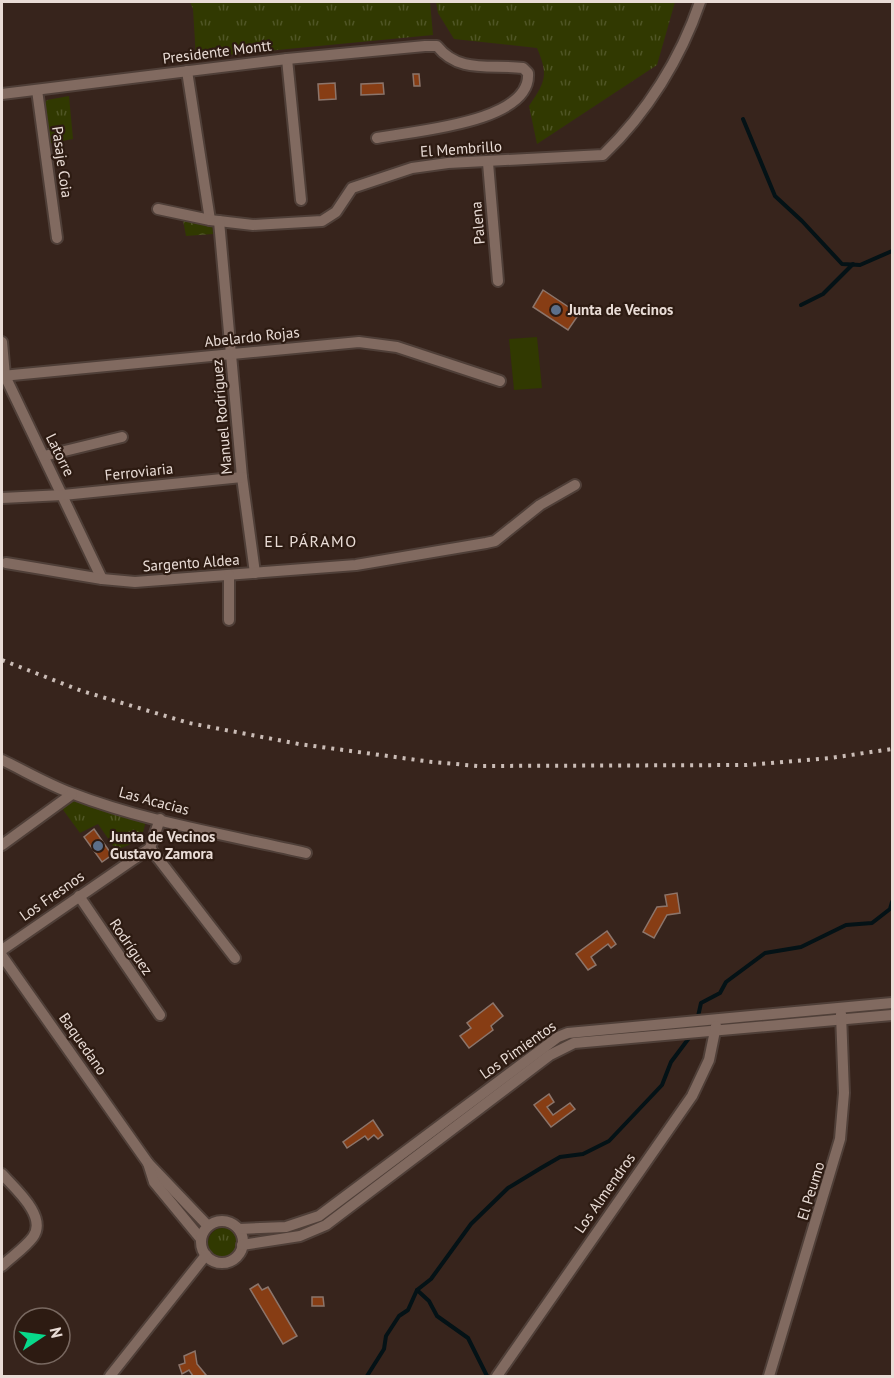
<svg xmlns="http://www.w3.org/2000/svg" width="894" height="1378" viewBox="0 0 894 1378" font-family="'PT Sans',sans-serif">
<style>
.grass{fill:url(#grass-tufts)}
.park{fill:url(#park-crowns)}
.garden{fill:#313901}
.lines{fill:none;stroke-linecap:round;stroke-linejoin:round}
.stream{stroke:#041216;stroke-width:4}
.building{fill:#873d14;stroke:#8c756b;stroke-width:1.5}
.street-casing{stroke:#4f3f38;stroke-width:14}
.street{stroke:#816a60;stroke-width:10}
.rail{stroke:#cabcb6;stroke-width:4;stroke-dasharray:3 6;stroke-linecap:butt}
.service-dot{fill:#5c6f8a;stroke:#2d1b12;stroke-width:2}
.labels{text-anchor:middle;stroke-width:4.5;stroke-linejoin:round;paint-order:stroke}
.street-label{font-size:15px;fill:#e9dcd6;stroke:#2d1b12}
.poi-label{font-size:15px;font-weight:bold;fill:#e9dcd6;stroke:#2d1b12;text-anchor:start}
.neighbourhood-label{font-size:16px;letter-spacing:1.5px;fill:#e9dcd6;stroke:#2d1b12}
</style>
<defs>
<pattern id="grass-tufts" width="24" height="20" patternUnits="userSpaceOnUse" patternTransform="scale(1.5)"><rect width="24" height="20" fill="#313901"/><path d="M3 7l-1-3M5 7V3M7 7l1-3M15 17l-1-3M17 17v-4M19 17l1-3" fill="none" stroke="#4f5525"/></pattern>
<pattern id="park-crowns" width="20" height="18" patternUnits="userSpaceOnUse" patternTransform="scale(1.5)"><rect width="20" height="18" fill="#313901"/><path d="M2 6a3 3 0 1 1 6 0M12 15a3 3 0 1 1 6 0" fill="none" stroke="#4f5525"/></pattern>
</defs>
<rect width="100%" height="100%" fill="#37241c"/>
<!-- grass -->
<g class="grass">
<polygon points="190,2 430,2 433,35 196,58 193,9"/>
<path d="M436,2H675L657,65L537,144L529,106C545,82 549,76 537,48L454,39L438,13Z"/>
<polygon points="69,96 73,139 51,143 45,103 47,100"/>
<polygon points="76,798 146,821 141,840 116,850 98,824 80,833 61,807"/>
<circle cx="223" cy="1243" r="15"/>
</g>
<!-- park -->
<polygon class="park" points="183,220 212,224 213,234 186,236"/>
<!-- garden -->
<polygon class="garden" points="537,337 542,388 514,390 509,339"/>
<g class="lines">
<!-- stream -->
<g class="stream">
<polyline points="743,119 775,196 802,221 842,264 860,265 892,251"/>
<polyline points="801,305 823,294 853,264"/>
<polyline points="417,1290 429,1301 437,1316 468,1338 487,1376"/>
<polyline points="367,1376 384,1349 386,1336 399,1316 408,1310 417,1290 431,1279 471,1224 508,1188 541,1168 560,1157 583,1154 609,1141 662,1085 671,1062 695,1030 701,1003 720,993 726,982 765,953 801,947 846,925 872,923 890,909 892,902"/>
</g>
</g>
<!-- building -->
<g class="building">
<polygon points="413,74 419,74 420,86 414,86"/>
<polygon points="335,83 336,99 319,100 318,84"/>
<polygon points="383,83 384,94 361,95 361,84"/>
<polygon points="543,290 579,314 568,330 533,307"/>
<polygon points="94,829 112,855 102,862 84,837"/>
<polygon points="677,893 680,913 667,915 654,938 643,932 657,907 667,906 665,895"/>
<polygon points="607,931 616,944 611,948 608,944 591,957 596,965 588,970 576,954"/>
<polygon points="493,1003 503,1016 491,1026 493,1030 469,1048 460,1036 471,1028 467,1023"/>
<polygon points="549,1094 554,1102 547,1107 553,1115 570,1103 575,1109 551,1127 534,1105"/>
<polygon points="373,1120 383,1135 378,1139 374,1135 368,1140 365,1136 347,1148 343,1142"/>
<polygon points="258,1284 262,1290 268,1287 297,1336 283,1344 250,1289"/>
<polygon points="312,1297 323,1297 324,1306 312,1306"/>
<polygon points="195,1351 197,1364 206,1375 203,1376 193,1376 189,1370 182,1374 179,1365 185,1363 184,1356"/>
</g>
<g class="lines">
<defs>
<g id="street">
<polyline points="287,59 301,200"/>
<polyline points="187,71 210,220"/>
<polyline points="37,90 57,238"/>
<path d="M2,94L287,59L425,46H437C459,74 491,64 523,68L528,73C532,123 412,131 377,138"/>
<polyline points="488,163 498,281"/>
<path d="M158,209L210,220L253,225L322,221L336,212L352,188L412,168L448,163L603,155C647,113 681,58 700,2"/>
<polyline points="219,221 242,477 255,573"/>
<polyline points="2,342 5,376 102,579"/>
<polyline points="2,376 359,342 397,347 500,381"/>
<polyline points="44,456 122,437"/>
<polyline points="2,498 63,495 242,477"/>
<polyline points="6,563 102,579 135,582 356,565 486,543 495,541 540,505 575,485"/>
<polyline points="229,575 229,620"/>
<path d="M2,760C25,771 47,784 71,793C146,822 228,835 306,853"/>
<polyline points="2,845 72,794"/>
<polyline points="150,848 235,958"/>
<polyline points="79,896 160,1015"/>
<polyline points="2,950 150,848 160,819"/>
<polyline points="2,956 148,1163 208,1226"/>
<polyline points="148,1163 154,1182 201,1239"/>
<path d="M2,1174C14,1188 48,1216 33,1237C25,1248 11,1257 2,1266"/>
<circle cx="222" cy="1242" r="21"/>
<polyline points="239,1229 286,1227 319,1216 558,1037 568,1033 892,1003"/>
<polyline points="242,1245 300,1236 326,1225 550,1055 574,1043 892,1015"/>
<polyline points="110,1376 206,1255"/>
<polyline points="497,1376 692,1096 709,1060 716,1026"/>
<polyline points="769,1376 840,1139 844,1093 841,1014"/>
</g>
</defs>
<!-- street casing -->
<use href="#street" class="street-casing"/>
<!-- street -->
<use href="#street" class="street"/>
<!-- rail -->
<polyline class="rail" points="2,660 82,691 189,723 299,744 432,762 478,766 746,765 830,758 892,749"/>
</g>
<!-- markers -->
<g class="service-dot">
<circle cx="556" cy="310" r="6"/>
<circle cx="98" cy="846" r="6"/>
</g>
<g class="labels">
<!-- street labels -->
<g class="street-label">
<text transform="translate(217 52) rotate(-7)" y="5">Presidente Montt</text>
<text transform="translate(461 149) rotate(-4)" y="5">El Membrillo</text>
<text transform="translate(62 162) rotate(82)" y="5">Pasaje Coia</text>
<text transform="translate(478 223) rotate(-95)" y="5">Palena</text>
<text transform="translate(252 337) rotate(-6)" y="5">Abelardo Rojas</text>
<text transform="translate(222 417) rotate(-95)" y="5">Manuel Rodríguez</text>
<text transform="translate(60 455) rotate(64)" y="5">Latorre</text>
<text transform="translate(139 472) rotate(-6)" y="5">Ferroviaria</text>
<text transform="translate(191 563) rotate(-4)" y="5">Sargento Aldea</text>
<text transform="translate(154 801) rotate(15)" y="5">Las Acacias</text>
<text transform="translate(52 896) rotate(-35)" y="5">Los Fresnos</text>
<text transform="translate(131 947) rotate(56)" y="5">Rodríguez</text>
<text transform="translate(83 1044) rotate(55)" y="5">Baquedano</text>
<text transform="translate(518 1050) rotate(-35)" y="5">Los Pimientos</text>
<text transform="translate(811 1191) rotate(-73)" y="5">El Peumo</text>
<text transform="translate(605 1193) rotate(-55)" y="5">Los Almendros</text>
</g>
<!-- poi labels -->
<g class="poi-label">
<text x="568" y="315">Junta de Vecinos</text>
<text x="110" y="842">Junta de Vecinos<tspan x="110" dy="17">Gustavo Zamora</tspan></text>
</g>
<!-- neighbourhood labels -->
<g class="neighbourhood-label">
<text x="311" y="547">EL PÁRAMO</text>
</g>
</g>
<!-- border -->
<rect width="894" height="1378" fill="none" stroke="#e9dcd6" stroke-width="6"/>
<!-- north arrow -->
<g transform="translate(42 1336) rotate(77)"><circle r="28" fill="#2d1b12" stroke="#786860" stroke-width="1.5"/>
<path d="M0-4.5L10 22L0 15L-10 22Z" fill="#08d98b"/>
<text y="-9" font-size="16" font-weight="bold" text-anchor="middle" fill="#e9dcd6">N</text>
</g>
</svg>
